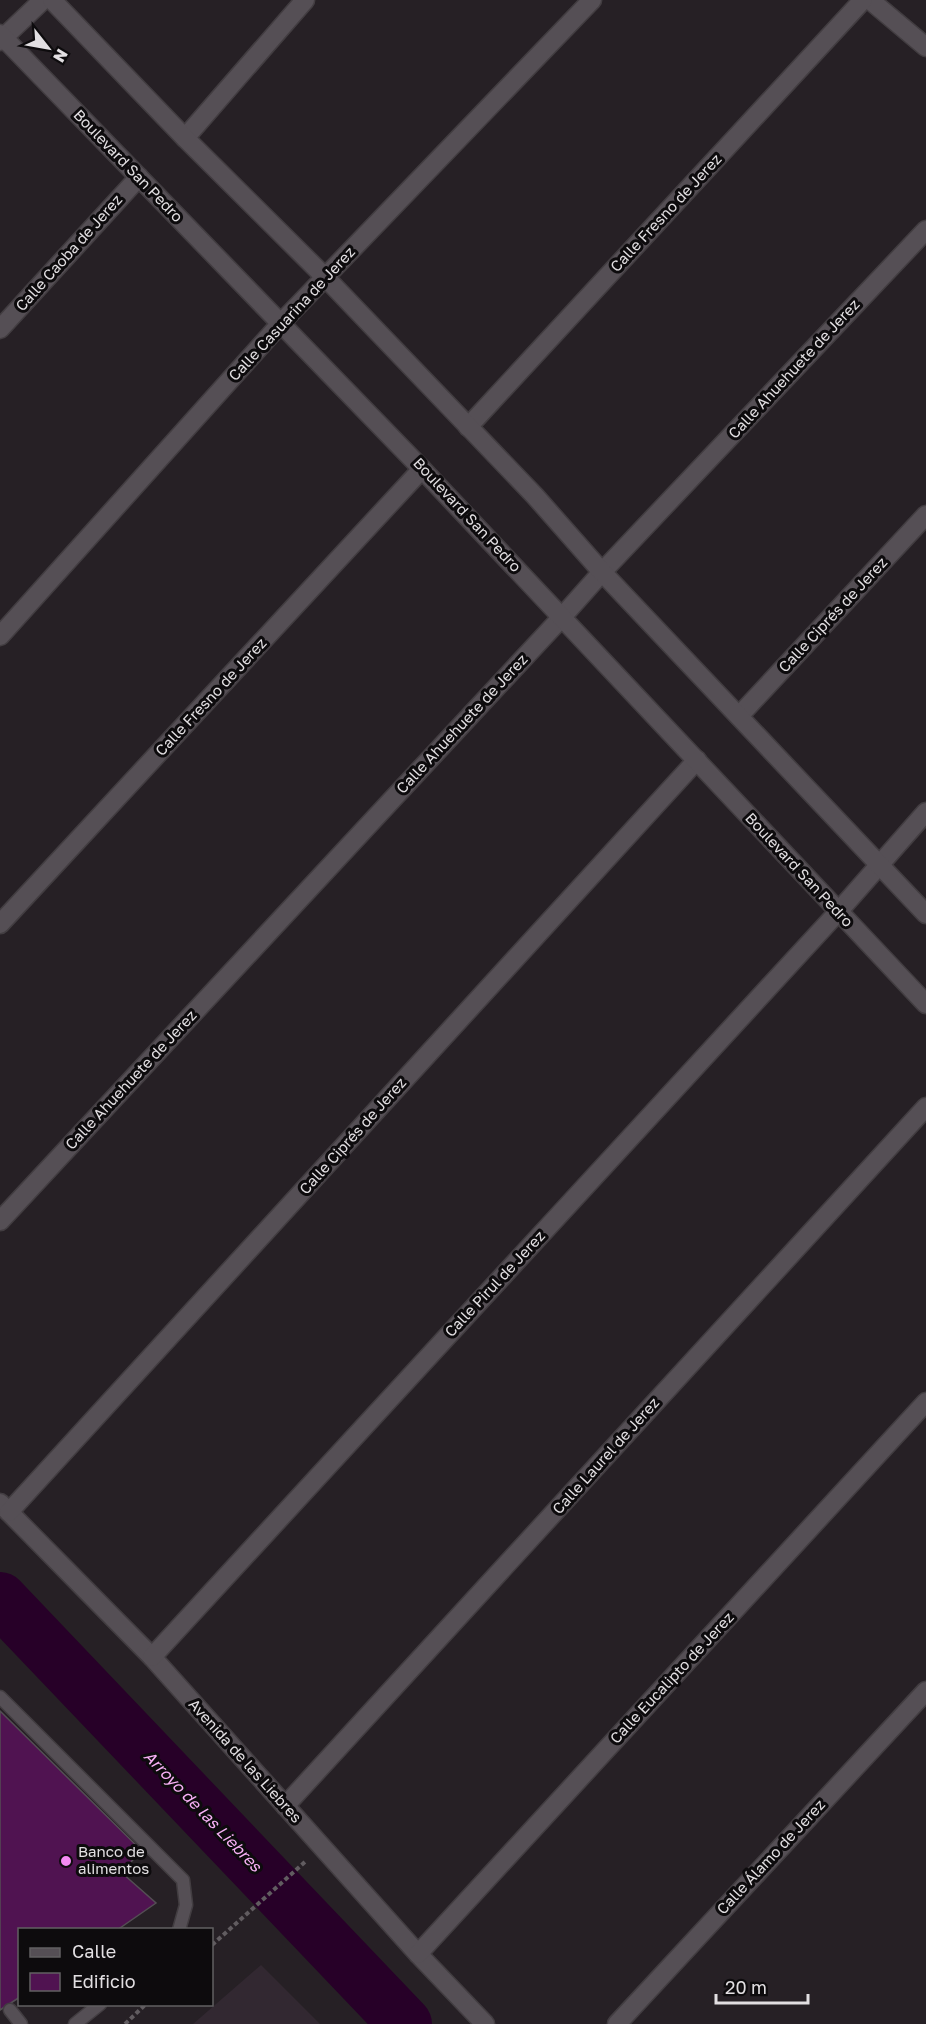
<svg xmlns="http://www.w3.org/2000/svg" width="926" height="2024" viewBox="0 0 926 2024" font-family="'Golos Text',sans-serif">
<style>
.built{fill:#322831}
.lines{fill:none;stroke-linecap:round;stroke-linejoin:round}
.river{stroke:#270028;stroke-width:54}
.building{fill:#501351;stroke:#544e54;stroke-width:1.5}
.lane-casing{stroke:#423d41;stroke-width:15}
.street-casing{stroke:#423d41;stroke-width:21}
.secondary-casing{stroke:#423d41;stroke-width:21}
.path{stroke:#615c60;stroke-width:4;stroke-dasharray:4.5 3;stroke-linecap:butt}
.lane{stroke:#554f55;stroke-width:12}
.street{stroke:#554f55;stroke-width:18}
.secondary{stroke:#554f55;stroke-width:18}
.poi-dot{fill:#f38af2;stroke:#0d0b0d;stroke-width:2}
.labels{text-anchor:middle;stroke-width:6;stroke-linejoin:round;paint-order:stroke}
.street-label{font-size:15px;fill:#e2dfe2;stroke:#0d0b0d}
.poi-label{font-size:15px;fill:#e2dfe2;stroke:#0d0b0d;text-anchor:start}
.water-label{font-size:16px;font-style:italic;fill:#f7b0f5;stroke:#0d0b0d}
</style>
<rect width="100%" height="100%" fill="#262025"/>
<!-- built -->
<polygon class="built" points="261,1965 320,2024 193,2024"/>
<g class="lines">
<!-- river -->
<polyline class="river" points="0,1599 405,2024"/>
</g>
<!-- building -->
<polygon class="building" points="0,1711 141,1850 122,1873 156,1903 117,1930 20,1930 20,1997 0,2010"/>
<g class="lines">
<defs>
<g id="lane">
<polyline points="0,1697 183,1880 186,1905 179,1930"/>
<polyline points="10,2010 21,2024"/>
<polyline points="75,2024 100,2004"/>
</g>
<g id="street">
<polyline points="870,0 926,47"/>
<polyline points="0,41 43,0"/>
<polyline points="185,138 305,0"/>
<polyline points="0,329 139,177"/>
<polyline points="468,427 863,0"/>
<polyline points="0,636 282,322 592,0"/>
<polyline points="739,716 926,515"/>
<polyline points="0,924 422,469"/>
<polyline points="0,1221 562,617 602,572 926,230"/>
<polyline points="0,1503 152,1657 418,1954 485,2024"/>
<polyline points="9,1512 697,760"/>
<polyline points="152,1657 838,912 926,812"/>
<polyline points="285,1806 926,1107"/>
<polyline points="418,1954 926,1402"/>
<polyline points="617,2024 926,1691"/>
</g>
<g id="secondary">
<polyline points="52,0 185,138 326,278 535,496 602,572 926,914"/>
<polyline points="0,34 422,469 926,1004"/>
</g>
</defs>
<!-- lane casing -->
<use href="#lane" class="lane-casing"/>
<!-- street casing -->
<use href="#street" class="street-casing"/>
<!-- secondary casing -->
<use href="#secondary" class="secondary-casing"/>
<!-- path -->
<g class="path">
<polyline points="212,1945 305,1862"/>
<polyline points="125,2024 146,2004"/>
</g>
<!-- lane -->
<use href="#lane" class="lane"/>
<!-- street -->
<use href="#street" class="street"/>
<!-- secondary -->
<use href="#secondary" class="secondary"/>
</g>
<!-- markers -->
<circle class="poi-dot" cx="66" cy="1861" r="6"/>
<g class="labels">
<!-- street labels -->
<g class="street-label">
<text transform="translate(128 166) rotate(46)" y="5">Boulevard San Pedro</text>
<text transform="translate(666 213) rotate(-47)" y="5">Calle Fresno de Jerez</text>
<text transform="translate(69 253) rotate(-48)" y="5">Calle Caoba de Jerez</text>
<text transform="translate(292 314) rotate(-47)" y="5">Calle Casuarina de Jerez</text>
<text transform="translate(794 369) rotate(-47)" y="5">Calle Ahuehuete de Jerez</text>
<text transform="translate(467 515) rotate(47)" y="5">Boulevard San Pedro</text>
<text transform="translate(833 615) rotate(-47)" y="5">Calle Ciprés de Jerez</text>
<text transform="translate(211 697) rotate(-47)" y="5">Calle Fresno de Jerez</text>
<text transform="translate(462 724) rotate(-47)" y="5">Calle Ahuehuete de Jerez</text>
<text transform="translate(799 870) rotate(47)" y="5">Boulevard San Pedro</text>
<text transform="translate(131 1080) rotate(-47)" y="5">Calle Ahuehuete de Jerez</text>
<text transform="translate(353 1136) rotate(-48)" y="5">Calle Ciprés de Jerez</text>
<text transform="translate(495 1284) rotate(-47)" y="5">Calle Pirul de Jerez</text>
<text transform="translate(606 1456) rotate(-48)" y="5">Calle Laurel de Jerez</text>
<text transform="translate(672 1678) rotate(-47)" y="5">Calle Eucalipto de Jerez</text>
<text transform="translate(245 1761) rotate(48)" y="5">Avenida de las Liebres</text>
<text transform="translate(771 1857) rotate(-47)" y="5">Calle Álamo de Jerez</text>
</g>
<!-- poi labels -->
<g class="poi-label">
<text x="78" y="1857">Banco de<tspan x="78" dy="17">alimentos</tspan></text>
</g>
<!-- water labels -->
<g class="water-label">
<text transform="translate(203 1811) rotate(46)" y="6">Arroyo de las Liebres</text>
</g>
</g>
<!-- legend -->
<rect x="18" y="1928" width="195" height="78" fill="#0d0b0d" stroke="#626062" stroke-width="1.5"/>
<rect x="30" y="1948" width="30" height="9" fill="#554f55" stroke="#626062" stroke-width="1.5"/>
<text x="72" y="1958" font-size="18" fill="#e2dfe2">Calle</text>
<rect x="30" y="1973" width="30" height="18" fill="#501351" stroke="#626062" stroke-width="1.5"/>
<text x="72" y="1988" font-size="18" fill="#e2dfe2">Edificio</text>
<!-- north arrow -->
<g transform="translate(48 48) rotate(121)" stroke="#0d0b0d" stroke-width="4.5" paint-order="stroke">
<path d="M0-4.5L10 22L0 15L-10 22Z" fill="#e2dfe2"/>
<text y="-9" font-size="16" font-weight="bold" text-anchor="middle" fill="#e2dfe2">N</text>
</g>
<!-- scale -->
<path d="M716 1994v9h92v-9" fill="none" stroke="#e2dfe2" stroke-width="3"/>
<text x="725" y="1994" font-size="18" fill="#e2dfe2" stroke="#0d0b0d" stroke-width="4.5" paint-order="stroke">20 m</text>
</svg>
